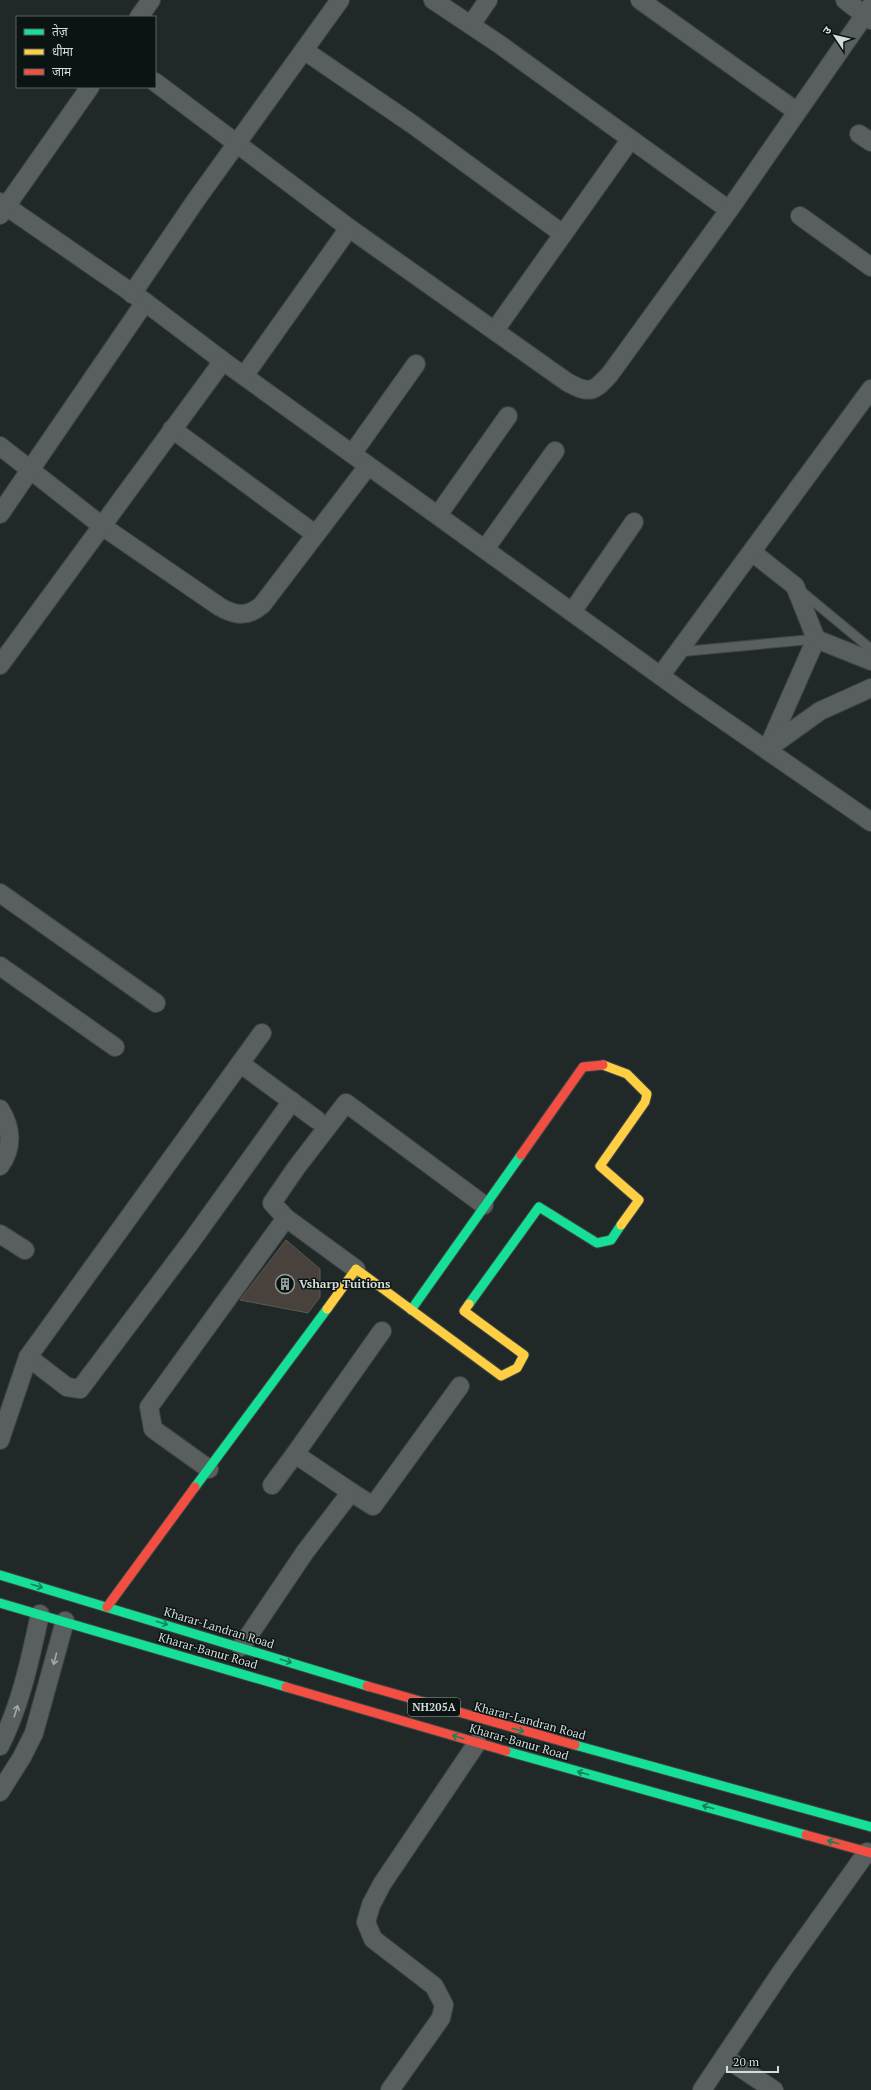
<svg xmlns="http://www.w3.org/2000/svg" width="871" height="2090" viewBox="0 0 871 2090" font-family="'PT Serif','Noto Sans Devanagari',serif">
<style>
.building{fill:#49423c;stroke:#595957}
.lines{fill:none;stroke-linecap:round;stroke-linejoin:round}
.lane-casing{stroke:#3e4544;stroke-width:11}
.street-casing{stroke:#3e4544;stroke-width:20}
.fast-casing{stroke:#3e4544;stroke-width:11}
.slow-casing{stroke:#3e4544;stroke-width:11}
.jam-casing{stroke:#3e4544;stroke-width:11}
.lane{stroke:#585f5e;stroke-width:9}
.street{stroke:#585f5e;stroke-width:18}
.fast{stroke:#16e098;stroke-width:9}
.slow{stroke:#ffcf43;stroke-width:9}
.jam{stroke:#f24e42;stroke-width:9}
.oneway{stroke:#12845c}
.oneway2{stroke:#a1aaa9}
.labels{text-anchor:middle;stroke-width:3;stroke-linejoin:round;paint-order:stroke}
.shield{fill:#0c1413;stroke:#96a09f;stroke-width:1}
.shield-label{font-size:11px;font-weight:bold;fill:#d1dcdb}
.poi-label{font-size:12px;font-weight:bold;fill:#d1dcdb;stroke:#0c1413;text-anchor:start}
.street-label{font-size:12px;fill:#d1dcdb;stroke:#0c1413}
</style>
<rect width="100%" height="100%" fill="#202928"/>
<!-- building -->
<polygon class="building" points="286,1240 320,1269 320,1297 308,1313 240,1300"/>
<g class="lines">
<defs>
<g id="lane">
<polyline points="801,591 871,649"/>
<polyline points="678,652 816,639"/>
</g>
<g id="street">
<polyline points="433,0 499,44 729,210"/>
<polyline points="640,0 796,111"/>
<polyline points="845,0 871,20"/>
<polyline points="139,17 151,0"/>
<polyline points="471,25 488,0"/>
<polyline points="305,51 412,124 563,234"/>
<path d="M155,82L349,228L567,382C589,394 593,393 610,374L729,210L871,6"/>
<polyline points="859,134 871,142"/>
<polyline points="0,202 145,302 223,361 687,695 871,822"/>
<polyline points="0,215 90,87"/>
<polyline points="800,216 871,267"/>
<polyline points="132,294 196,200 340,0"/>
<polyline points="495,330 630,140"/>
<polyline points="244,376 349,228"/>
<polyline points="172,429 315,534"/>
<path d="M0,446L102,526L220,607C236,616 248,617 262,605L368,466"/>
<polyline points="352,454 416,364"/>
<polyline points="0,514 145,302"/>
<polyline points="438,515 508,416"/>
<polyline points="485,549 555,451"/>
<polyline points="752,552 795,586 816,639 767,750"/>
<polyline points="572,612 634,522"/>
<polyline points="816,639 871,661"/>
<polyline points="0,665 223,361"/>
<polyline points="661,675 871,389"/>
<polyline points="767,749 820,711 871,688"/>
<polyline points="0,893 156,1003"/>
<polyline points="0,966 115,1047"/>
<polyline points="241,1064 317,1120"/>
<path d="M0,1109C12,1128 13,1148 0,1166"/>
<polyline points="286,1218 272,1203 296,1168 346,1103 484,1205"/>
<polyline points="0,1234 25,1250"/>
<polyline points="28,1357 67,1387 80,1389 190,1243 292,1101"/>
<polyline points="0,1440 28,1357 262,1033"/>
<polyline points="209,1469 153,1429 149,1407 286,1218 356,1269"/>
<polyline points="272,1485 295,1454"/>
<polyline points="351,1492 373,1506 460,1386"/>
<polyline points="241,1647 305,1552 351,1492 295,1454 382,1331"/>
<path d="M0,1746C21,1704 30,1660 40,1614"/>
<polyline points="0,1792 22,1757 34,1733 65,1621"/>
<polyline points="724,2057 774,2090"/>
<polyline points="390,2090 441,2018 444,2005 434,1986 373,1939 366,1922 371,1905 382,1884 477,1743"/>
<polyline points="702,2090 782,1971 867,1852"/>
</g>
<g id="fast">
<polyline points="469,1304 539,1207 597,1243 611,1240 621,1225"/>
<polyline points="411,1310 521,1155"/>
<polyline points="195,1487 327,1309"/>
<polyline points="0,1575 367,1686"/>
<polyline points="0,1603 286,1687"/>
<polyline points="575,1745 871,1827"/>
<polyline points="506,1751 806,1835"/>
</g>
<g id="slow">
<polyline points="603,1065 627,1074 647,1094 645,1102 600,1166 639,1200 621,1225"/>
<polyline points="327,1309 356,1269 501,1376 517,1368 524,1355 464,1311 469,1304"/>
</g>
<g id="jam">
<polyline points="521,1155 583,1067 603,1065"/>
<polyline points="107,1607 195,1487"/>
<polyline points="367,1686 575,1745"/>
<polyline points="286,1687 506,1751"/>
<polyline points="806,1835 871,1853"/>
</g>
</defs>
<!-- lane casing -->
<use href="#lane" class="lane-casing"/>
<!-- street casing -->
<use href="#street" class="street-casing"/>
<!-- fast casing -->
<use href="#fast" class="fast-casing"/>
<!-- slow casing -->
<use href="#slow" class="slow-casing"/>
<!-- jam casing -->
<use href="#jam" class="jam-casing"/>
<!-- lane -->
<use href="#lane" class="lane"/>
<!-- street -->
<use href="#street" class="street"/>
<!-- fast -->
<use href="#fast" class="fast"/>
<!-- slow -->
<use href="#slow" class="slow"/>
<!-- jam -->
<use href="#jam" class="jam"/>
</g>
<!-- one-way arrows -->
<defs><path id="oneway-shaft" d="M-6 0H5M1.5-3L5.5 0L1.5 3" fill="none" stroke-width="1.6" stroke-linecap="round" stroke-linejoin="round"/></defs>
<g class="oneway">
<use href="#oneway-shaft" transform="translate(37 1586) rotate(16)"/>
<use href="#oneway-shaft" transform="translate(162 1623) rotate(17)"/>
<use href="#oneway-shaft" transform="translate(286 1661) rotate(17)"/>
<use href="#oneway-shaft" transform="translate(518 1730) rotate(15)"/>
<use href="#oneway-shaft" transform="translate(458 1737) rotate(-163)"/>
<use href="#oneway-shaft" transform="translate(583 1773) rotate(-164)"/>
<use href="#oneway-shaft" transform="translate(708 1807) rotate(-164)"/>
<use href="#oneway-shaft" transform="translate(833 1842) rotate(-164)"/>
</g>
<g class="oneway2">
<use href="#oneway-shaft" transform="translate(55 1659) rotate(105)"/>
<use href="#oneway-shaft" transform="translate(16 1711) rotate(-72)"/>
</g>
<!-- icons -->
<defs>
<symbol id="building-ring" viewBox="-11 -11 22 22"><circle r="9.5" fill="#0c1413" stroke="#939d9c" stroke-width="1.5"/><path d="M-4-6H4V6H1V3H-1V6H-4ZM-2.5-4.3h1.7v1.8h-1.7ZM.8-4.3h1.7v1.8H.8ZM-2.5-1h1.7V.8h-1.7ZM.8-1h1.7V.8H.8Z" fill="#939d9c"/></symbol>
</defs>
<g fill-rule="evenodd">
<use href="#building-ring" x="274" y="1273" width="22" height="22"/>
</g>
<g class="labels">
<!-- shield labels -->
<rect class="shield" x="408" y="1698" width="52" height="18" rx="3"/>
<g class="shield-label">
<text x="434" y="1711">NH205A</text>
</g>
<!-- poi labels -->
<g class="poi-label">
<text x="299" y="1288">Vsharp Tuitions</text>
</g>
<!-- street labels -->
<g class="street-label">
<text transform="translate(219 1628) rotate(17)" y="4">Kharar-Landran Road</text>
<text transform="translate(208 1651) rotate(16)" y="4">Kharar-Banur Road</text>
<text transform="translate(530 1721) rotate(15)" y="4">Kharar-Landran Road</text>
<text transform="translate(519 1742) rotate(16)" y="4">Kharar-Banur Road</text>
</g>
</g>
<!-- legend -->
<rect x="16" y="16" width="140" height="72" fill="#0c1413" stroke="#5b6463"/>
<rect x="24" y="29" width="20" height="6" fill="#16e098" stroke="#5b6463"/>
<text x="52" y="36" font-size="12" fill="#d1dcdb">तेज़</text>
<rect x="24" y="49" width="20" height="6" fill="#ffcf43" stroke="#5b6463"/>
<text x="52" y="56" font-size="12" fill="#d1dcdb">धीमा</text>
<rect x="24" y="69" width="20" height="6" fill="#f24e42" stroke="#5b6463"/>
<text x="52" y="76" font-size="12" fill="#d1dcdb">जाम</text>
<!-- north arrow -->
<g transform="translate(835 36) rotate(305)" stroke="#0c1413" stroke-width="3" paint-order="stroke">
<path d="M0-3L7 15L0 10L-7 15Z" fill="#d1dcdb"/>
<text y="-6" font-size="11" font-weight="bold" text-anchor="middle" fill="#d1dcdb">उ</text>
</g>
<!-- scale -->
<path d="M727 2066v6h51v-6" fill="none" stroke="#d1dcdb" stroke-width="2"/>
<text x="733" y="2066" font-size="12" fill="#d1dcdb" stroke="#0c1413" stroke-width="3" paint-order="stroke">20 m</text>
</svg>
